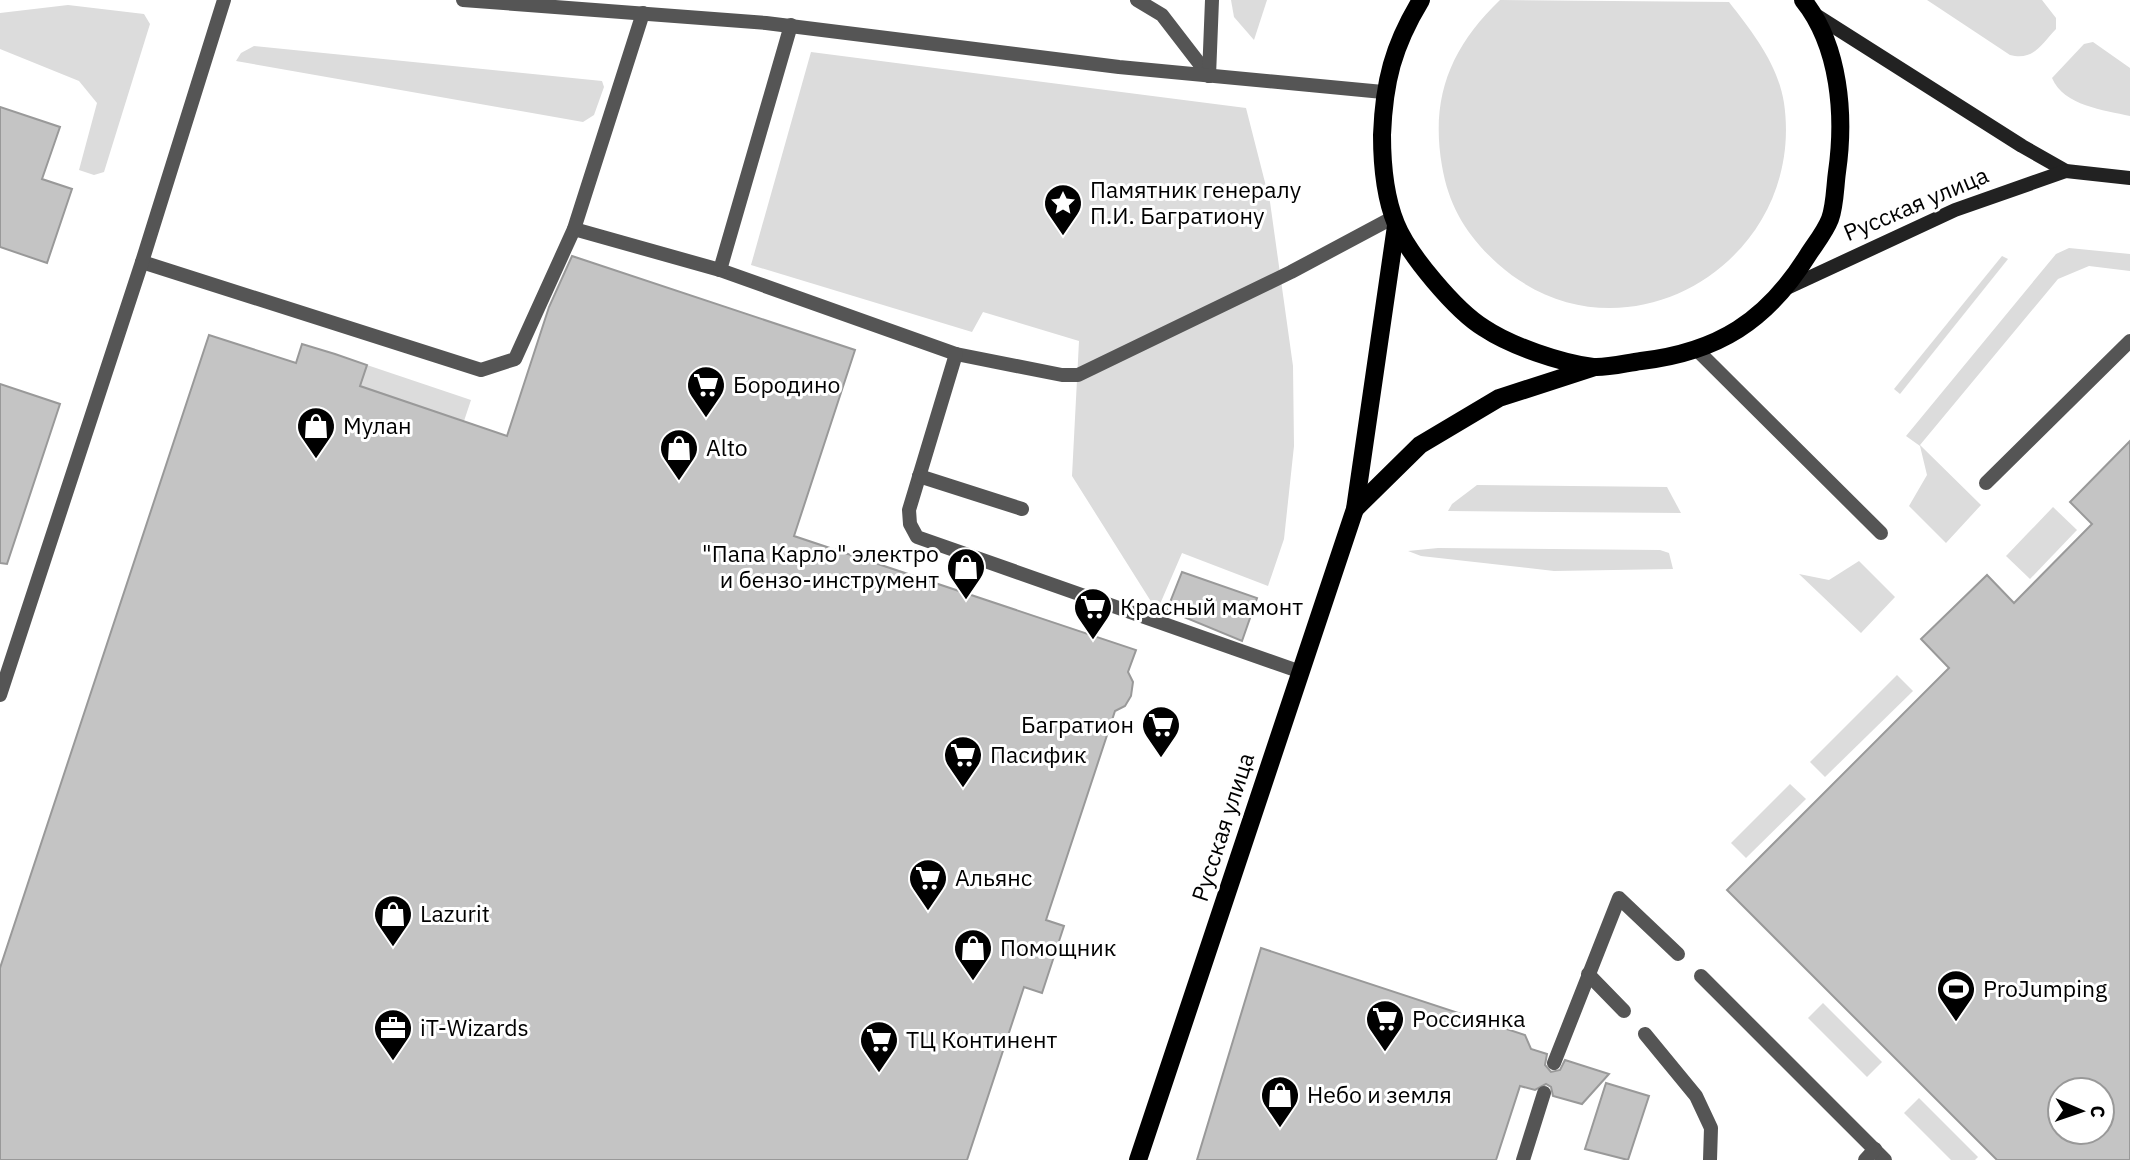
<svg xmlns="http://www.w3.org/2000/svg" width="2130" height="1160" viewBox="0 0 2130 1160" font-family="'IBM Plex Sans',sans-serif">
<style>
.green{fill:#dcdcdc}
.building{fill:#c4c4c4;stroke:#999;stroke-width:2;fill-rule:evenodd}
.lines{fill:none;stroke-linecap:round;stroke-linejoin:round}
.service{stroke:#555;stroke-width:14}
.minor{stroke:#555;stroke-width:14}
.secondary{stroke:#222;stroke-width:14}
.primary{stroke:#000;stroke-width:18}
.labels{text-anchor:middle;stroke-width:6;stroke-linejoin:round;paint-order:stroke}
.poi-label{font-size:23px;fill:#000;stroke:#fff;text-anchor:start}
.street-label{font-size:23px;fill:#000;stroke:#fff}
</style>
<rect width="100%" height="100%" fill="#fff"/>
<!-- green -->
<g class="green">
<polygon points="1231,0 1267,0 1254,40 1234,17"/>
<path d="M1500,0L1729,2C1753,33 1778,64 1784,103C1807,262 1622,374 1498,264C1467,236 1449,207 1442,166C1430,97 1451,47 1500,0Z"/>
<path d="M1927,0H2042L2056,18V29C2041,45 2033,61 2010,55Z"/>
<polygon points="68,5 144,14 150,24 104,172 94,175 79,170 97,103 79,81 0,49 0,13"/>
<path d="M2093,42L2130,68V116C2104,110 2064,106 2052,78L2084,44Z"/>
<polygon points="254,46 602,81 604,87 594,115 583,122 236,61 241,53"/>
<polygon points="811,52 1246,108 1270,202 1293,366 1294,446 1284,539 1268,586 1182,553 1157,611 1072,476 1079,341 983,312 972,332 751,265"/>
<polygon points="2069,248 2130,254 2130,271 2089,266 2058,279 1920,445 1981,505 1946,543 1909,506 1927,475 1920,446 1906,436 2056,254"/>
<polygon points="2002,256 2008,259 1900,394 1894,389"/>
<polygon points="367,365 471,400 464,421 360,386"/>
<polygon points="1477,485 1667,487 1681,513 1448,511 1452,504"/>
<polygon points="2053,507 2077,530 2030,579 2006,556"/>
<polygon points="1438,548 1660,550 1669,553 1673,569 1554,571 1421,556 1408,551"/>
<polygon points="1859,561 1895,597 1861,633 1799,574 1829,580"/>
<polygon points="1897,675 1913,691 1825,777 1810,762"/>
<polygon points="1790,784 1806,799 1746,858 1731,843"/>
<polygon points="1823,1003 1882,1062 1867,1077 1808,1018"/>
<polygon points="1919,1098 1978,1157 1975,1160 1951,1160 1904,1113"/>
</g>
<!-- building -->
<g class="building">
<polygon points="0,107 60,127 42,179 72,189 47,263 0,247"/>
<polygon points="572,256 855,350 794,536 1136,650 1128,672 1133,682 1131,696 1125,706 1115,711 1046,920 1064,926 1042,993 1024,987 967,1160 0,1160 0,968 209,335 296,363 302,344 335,354 367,365 360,386 507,436 549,307"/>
<polygon points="0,384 60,404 7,564 0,563"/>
<path d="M2130,441V1160H1997L1727,890L1949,668L1921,639L1987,575L2014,603L2092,524L2070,502ZM2060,1090H2102V1132H2060Z"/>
<polygon points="1182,572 1257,598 1242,641 1167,610"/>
<polygon points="1261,948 1525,1035 1531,1049 1547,1054 1545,1065 1551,1072 1560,1070 1565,1060 1609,1074 1582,1104 1553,1096 1551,1087 1546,1084 1535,1090 1520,1086 1496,1160 1197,1160"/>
<polygon points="1606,1083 1649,1096 1628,1160 1585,1149"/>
</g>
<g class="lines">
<!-- service -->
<g class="service">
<polyline points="1137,0 1162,15 1209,76"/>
<polyline points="1209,76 1212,0"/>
<polyline points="574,229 720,270 956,354 1062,375 1078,375 1291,272 1394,217"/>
<polyline points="142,262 481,370 515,359 574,229 643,13"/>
<polyline points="720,270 791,25"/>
<polyline points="1696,349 1881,533"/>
<polyline points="956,354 909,510 910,524 917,537 1301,672"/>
<polyline points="919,476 1022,509"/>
<polyline points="1986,483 2130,341"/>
<polyline points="0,695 142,262 224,0"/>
<polyline points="1588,974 1624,1011"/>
<polyline points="1701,976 1885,1160"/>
<polyline points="1645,1034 1696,1096 1711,1128 1710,1160"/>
<polyline points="1554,1063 1619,898 1678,954"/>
<polyline points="1523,1160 1544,1093"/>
<polyline points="1865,1160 1875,1149"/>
</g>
<!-- minor -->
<polyline class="minor" points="463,0 766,23 1119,67 1383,92"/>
<!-- secondary -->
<g class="secondary">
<polyline points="1814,14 2022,146 2066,171 2130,178"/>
<polyline points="1787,288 1955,210 2066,171"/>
</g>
<!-- primary -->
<g class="primary">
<path d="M1421,0C1393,46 1384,82 1382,135C1382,164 1385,197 1396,224C1408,254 1456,311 1484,328C1511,346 1561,363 1593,367C1608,368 1626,363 1641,361C1718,352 1767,321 1808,255C1815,244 1825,232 1830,219C1835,206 1835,186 1837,172C1845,116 1840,46 1803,0"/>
<polyline points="1355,509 1420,445 1499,398 1595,367"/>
<polyline points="1138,1160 1355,509 1396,226"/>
</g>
</g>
<!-- icons -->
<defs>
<symbol id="sight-pin" viewBox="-11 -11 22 30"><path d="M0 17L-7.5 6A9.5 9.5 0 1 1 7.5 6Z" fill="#000" stroke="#fff"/><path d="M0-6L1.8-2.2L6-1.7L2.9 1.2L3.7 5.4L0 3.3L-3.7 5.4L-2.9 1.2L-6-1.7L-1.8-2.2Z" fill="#fff"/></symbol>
<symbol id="supermarket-pin" viewBox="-11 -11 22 30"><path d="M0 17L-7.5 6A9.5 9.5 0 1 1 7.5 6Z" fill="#000" stroke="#fff"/><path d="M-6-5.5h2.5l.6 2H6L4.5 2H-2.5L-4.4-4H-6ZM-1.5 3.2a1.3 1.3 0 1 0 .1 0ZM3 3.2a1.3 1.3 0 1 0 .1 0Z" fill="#fff"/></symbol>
<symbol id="shop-pin" viewBox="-11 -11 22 30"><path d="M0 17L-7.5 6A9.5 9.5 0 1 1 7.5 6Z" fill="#000" stroke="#fff"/><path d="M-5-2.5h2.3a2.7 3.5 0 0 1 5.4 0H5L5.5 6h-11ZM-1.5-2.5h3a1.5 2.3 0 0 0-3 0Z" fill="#fff"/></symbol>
<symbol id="stadium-pin" viewBox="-11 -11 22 30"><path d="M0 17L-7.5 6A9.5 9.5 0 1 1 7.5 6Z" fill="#000" stroke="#fff"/><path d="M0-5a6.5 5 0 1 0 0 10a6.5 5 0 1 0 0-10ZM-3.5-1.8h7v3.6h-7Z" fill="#fff"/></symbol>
<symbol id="office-pin" viewBox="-11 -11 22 30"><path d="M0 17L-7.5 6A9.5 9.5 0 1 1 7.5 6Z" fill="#000" stroke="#fff"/><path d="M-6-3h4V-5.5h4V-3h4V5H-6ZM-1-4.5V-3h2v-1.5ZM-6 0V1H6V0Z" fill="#fff"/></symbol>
</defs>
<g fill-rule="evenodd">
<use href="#sight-pin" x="1041" y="181" width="44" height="60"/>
<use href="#supermarket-pin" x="684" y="363" width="44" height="60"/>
<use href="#shop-pin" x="294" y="404" width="44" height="60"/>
<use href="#shop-pin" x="657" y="426" width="44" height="60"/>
<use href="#shop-pin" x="944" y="545" width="44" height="60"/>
<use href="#supermarket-pin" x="1071" y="585" width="44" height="60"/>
<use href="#supermarket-pin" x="1139" y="703" width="44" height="60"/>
<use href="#supermarket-pin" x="941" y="733" width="44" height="60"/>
<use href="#supermarket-pin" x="906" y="856" width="44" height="60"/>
<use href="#shop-pin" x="371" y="892" width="44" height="60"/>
<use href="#shop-pin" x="951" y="926" width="44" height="60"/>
<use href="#stadium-pin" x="1934" y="967" width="44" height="60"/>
<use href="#supermarket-pin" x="1363" y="997" width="44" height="60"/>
<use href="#office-pin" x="371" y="1006" width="44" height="60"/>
<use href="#supermarket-pin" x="857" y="1018" width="44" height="60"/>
<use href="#shop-pin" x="1258" y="1073" width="44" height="60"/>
</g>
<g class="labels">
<!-- poi labels -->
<g class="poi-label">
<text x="1090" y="198">Памятник генералу<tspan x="1090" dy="26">П.И. Багратиону</tspan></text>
<text x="733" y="393">Бородино</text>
<text x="343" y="434">Мулан</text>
<text x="706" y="456">Alto</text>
<text x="939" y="562" text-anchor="end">"Папа Карло" электро<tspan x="939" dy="26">и бензо-инструмент</tspan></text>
<text x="1120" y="615">Красный мамонт</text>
<text x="1134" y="733" text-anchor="end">Багратион</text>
<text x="990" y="763">Пасифик</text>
<text x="955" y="886">Альянс</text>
<text x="420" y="922">Lazurit</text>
<text x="1000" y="956">Помощник</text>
<text x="1983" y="997">ProJumping</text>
<text x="1412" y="1027">Россиянка</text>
<text x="420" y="1036">iT-Wizards</text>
<text x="906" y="1048">ТЦ Континент</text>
<text x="1307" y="1103">Небо и земля</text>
</g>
<!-- street labels -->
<g class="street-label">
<text transform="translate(1916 204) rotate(-23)" y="8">Русская улица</text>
<text transform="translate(1223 827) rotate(-72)" y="8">Русская улица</text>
</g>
</g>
<!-- north arrow -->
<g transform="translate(2081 1111) rotate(92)"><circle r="33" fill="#ffffff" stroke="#999999" stroke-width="2"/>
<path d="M0-5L12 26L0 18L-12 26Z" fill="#000000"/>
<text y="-10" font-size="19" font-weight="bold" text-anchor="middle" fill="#000000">С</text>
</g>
</svg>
